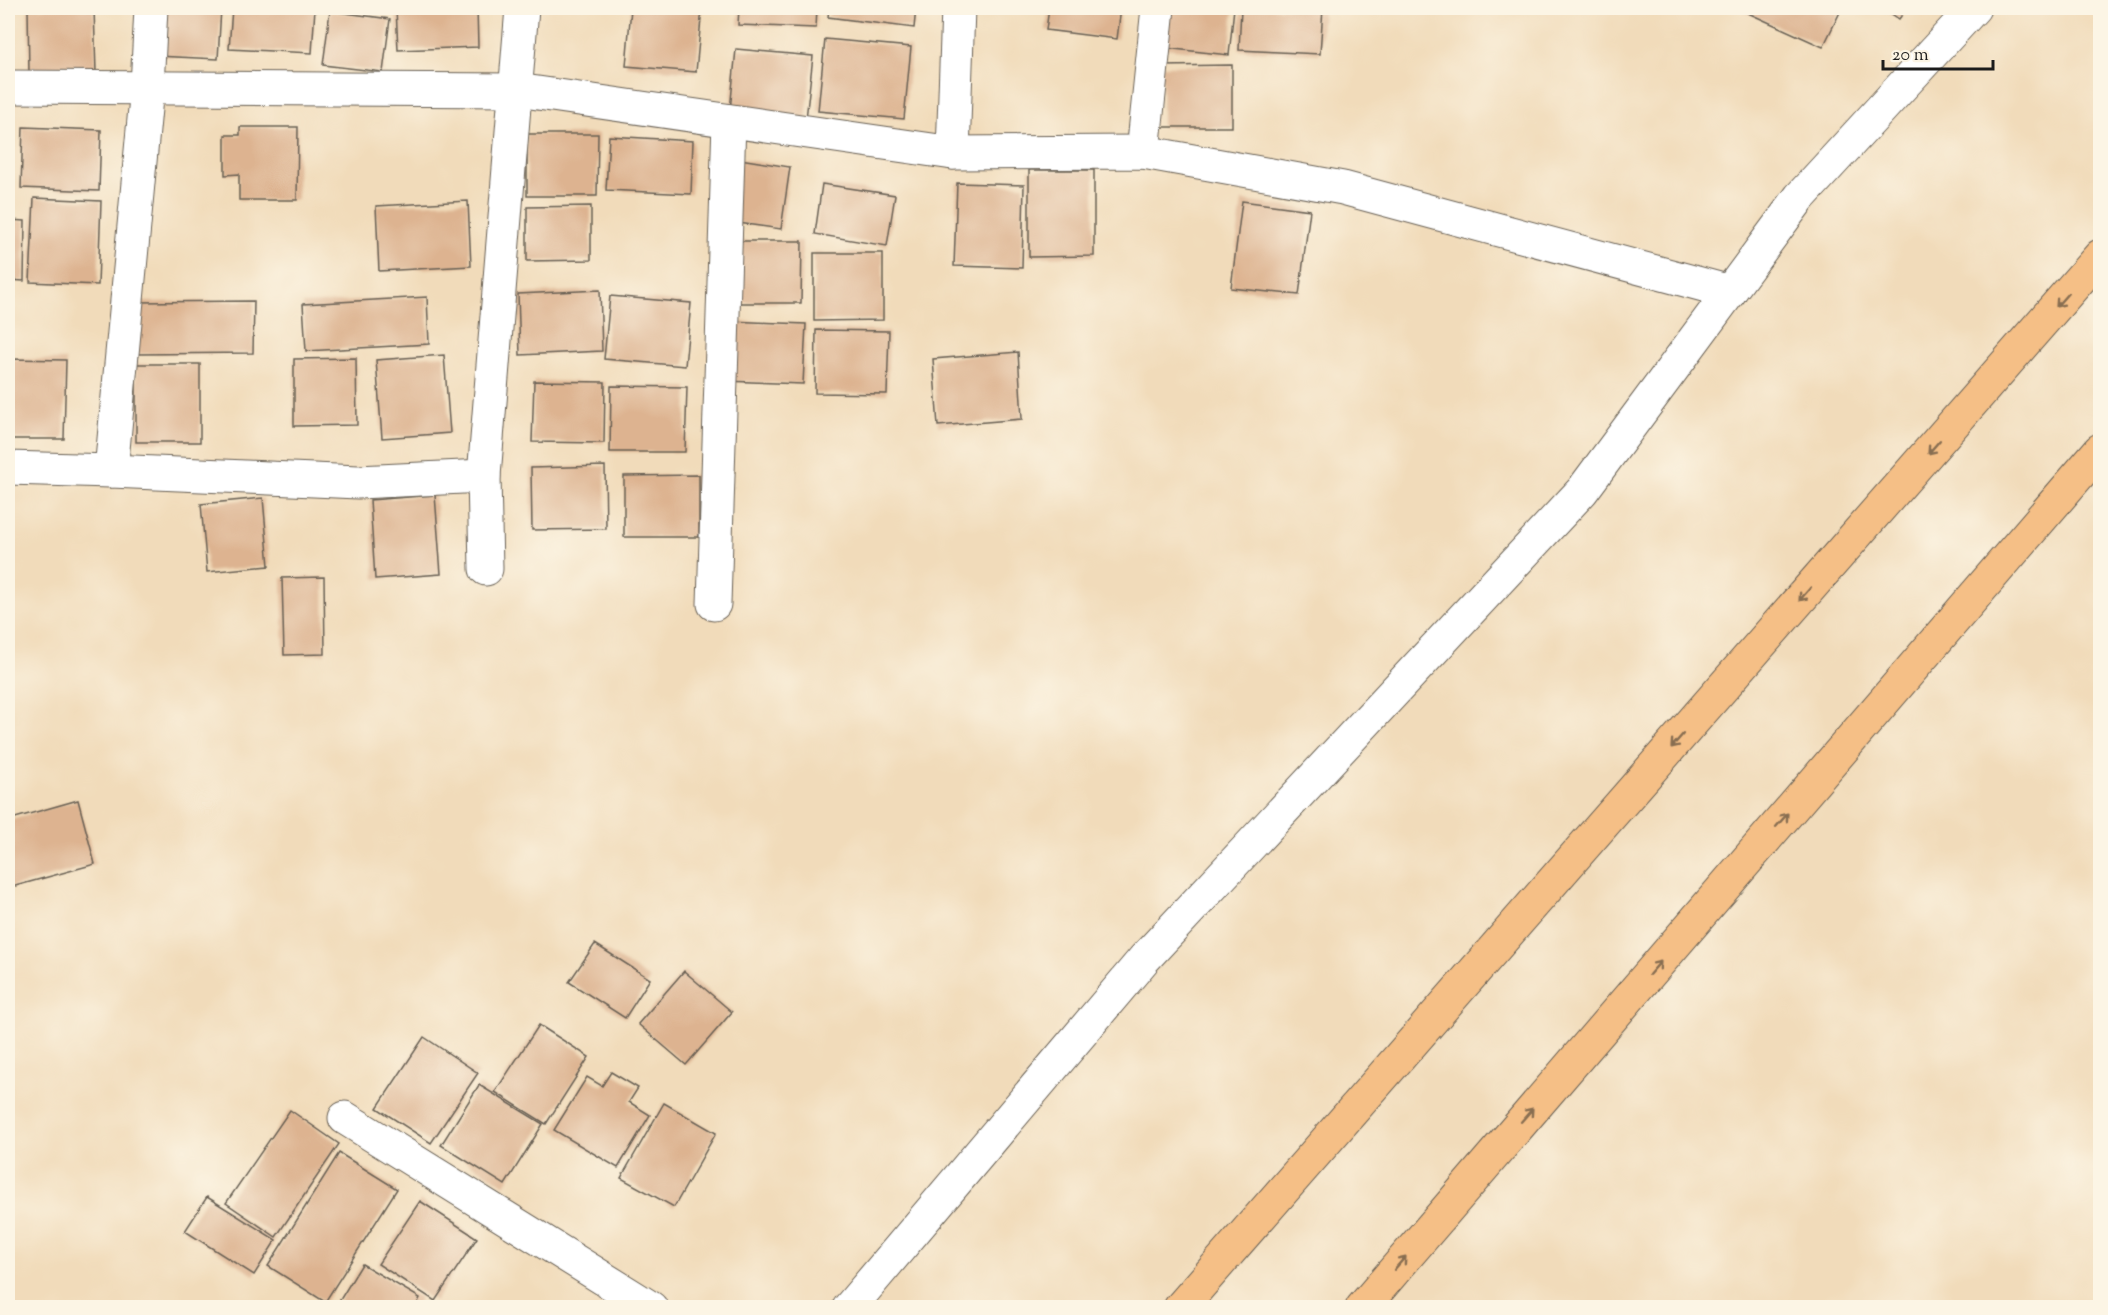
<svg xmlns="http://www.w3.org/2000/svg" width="2108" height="1315" viewBox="0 0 2108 1315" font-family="'Sorts Mill Goudy',serif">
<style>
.building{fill:#ddb390}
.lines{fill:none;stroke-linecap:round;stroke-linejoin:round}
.minor-casing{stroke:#675f53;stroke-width:35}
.highway-casing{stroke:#675f53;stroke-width:35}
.minor{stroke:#fff;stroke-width:33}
.highway{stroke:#f5bf86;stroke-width:33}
.oneway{stroke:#886e51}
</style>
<rect width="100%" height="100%" fill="#fcf5e5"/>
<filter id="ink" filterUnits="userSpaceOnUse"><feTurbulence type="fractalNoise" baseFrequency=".0167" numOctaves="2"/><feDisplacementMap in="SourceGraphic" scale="12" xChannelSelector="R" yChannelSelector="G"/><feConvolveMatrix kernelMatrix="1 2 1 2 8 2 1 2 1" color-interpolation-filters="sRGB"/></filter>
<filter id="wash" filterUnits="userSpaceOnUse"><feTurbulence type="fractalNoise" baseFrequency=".008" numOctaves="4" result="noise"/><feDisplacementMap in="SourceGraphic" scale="24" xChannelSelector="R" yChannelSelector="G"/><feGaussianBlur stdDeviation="1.35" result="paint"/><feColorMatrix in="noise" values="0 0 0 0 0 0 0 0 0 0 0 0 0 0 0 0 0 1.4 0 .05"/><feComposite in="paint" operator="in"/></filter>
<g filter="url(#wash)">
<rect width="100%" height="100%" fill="#f1dbba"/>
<g id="blocks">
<!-- building -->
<g class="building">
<polygon points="28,8 94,8 96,73 29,74"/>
<polygon points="158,8 221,8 218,59 156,56"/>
<polygon points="232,8 315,8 312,53 229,49"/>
<polygon points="396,8 477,8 478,47 398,50"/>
<polygon points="631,8 702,8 696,72 626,66"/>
<polygon points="739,8 817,8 816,28 738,25"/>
<polygon points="829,8 916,8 914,28 828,17"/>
<polygon points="1049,8 1121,8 1117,39 1046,30"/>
<polygon points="1169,8 1234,8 1229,55 1165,48"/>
<polygon points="1241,8 1323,8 1320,54 1239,50"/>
<polygon points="1737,8 1842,8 1823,47"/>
<polygon points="1883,8 1907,8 1899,19"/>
<polygon points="330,11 390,19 383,72 323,65"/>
<polygon points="825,39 911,47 904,119 818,111"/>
<polygon points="736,49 813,56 805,128 729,121"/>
<polygon points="1232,65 1232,127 1162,127 1162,66"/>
<polygon points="23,127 101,130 99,191 21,188"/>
<polygon points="240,127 298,127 297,200 239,200 239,174 225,175 225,135 240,135"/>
<polygon points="527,134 598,134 597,196 527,196"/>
<polygon points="609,136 693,141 691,194 606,190"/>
<polygon points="740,159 790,167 781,229 731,222"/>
<polygon points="1029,170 1094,170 1094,256 1029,257"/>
<polygon points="957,183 1024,185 1022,268 954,266"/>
<polygon points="822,184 895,195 887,246 815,234"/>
<polygon points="34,198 101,201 98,285 30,282"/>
<polygon points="468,201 471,266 379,271 376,206"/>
<polygon points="1242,201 1310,210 1299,295 1231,288"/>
<polygon points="591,206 591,260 527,261 527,207"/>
<polygon points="8,220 25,221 24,281 8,280"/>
<polygon points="727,241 802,241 801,303 727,303"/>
<polygon points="814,253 883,253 883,320 814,321"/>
<polygon points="600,290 602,351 520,355 518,294"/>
<polygon points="610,296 691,303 685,366 604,359"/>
<polygon points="427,297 429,344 306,351 303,304"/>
<polygon points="254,301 253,353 137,354 137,302"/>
<polygon points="729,321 806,324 803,384 726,381"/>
<polygon points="816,330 889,331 887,394 815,393"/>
<polygon points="1018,352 1022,419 938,426 933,359"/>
<polygon points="444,355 450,433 382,438 376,360"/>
<polygon points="356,358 357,425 294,426 294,359"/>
<polygon points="8,359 66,360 64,439 8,439"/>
<rect x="136" y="364" width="64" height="78"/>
<polygon points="534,381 605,382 604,443 532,442"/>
<polygon points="611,386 687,387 685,452 610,452"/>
<polygon points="605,466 606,529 532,530 531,468"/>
<polygon points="699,475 699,537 624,537 624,476"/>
<polygon points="435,495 441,574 375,579 370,500"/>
<polygon points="263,498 269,566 207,572 201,504"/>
<polygon points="324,577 325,654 284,655 282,578"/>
<polygon points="78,800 95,864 8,888 8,820"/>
<polygon points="595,944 650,979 625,1018 569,982"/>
<polygon points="684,971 732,1012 686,1065 638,1024"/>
<polygon points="539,1025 589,1057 546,1124 495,1092"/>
<polygon points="424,1037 478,1073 431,1143 377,1108"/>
<polygon points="611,1072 638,1088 629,1102 650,1115 618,1168 554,1130 587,1077 602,1086"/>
<polygon points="479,1085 543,1124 505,1185 441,1145"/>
<polygon points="664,1103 716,1133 674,1207 621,1178"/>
<polygon points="290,1110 339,1144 276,1237 226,1203"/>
<polygon points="339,1153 397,1189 325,1302 268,1266"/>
<polygon points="207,1197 276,1240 254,1275 185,1231"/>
<polygon points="420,1201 477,1238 435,1301 378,1264"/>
<polygon points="362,1264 420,1298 415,1308 335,1308"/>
<polygon points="174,1302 182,1308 170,1308"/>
</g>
</g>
</g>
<g filter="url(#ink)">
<use href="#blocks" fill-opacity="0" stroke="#675f53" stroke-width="1.5"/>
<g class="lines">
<defs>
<g id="minor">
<polyline points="8,87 517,90 953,153 1143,152 1343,188 1730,292"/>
<polyline points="1143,152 1158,8"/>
<polyline points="953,153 958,8"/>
<polyline points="8,468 111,471 358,482 484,476"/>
<polyline points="111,471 147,87 151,8"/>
<polyline points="486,569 484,476 522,8"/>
<polyline points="714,604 729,121"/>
<polyline points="345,1118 651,1308"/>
<polyline points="849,1308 1144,959 1582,491 1800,197 1974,8"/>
</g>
<g id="highway">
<polyline points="1180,1308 2100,256"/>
<polyline points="1362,1308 2100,450"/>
</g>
</defs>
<!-- minor casing -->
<use href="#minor" class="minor-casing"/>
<!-- highway casing -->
<use href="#highway" class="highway-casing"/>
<!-- minor -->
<use href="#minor" class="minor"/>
<!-- highway -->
<use href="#highway" class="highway"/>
</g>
<!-- one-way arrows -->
<defs><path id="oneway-shaft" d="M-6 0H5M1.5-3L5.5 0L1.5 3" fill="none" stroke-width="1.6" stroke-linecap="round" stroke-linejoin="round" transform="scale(1.5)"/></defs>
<g class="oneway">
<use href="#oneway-shaft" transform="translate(2062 300) rotate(131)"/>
<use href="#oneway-shaft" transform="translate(1934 447) rotate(131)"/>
<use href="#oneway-shaft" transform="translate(1805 594) rotate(131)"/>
<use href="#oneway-shaft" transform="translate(1677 741) rotate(131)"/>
<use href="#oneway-shaft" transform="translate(1782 820) rotate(-49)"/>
<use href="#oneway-shaft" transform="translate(1655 968) rotate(-49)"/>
<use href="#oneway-shaft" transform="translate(1527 1115) rotate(-49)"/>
<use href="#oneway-shaft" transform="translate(1400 1263) rotate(-49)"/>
</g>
</g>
<!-- margin -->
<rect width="2108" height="1315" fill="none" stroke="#fcf5e5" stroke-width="30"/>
<!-- scale -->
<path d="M1883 60v9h110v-9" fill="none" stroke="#1c1c1c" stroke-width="3"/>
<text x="1892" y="60" font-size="18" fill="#1c1c1c" stroke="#fcf5e5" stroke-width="4.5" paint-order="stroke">20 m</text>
</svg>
